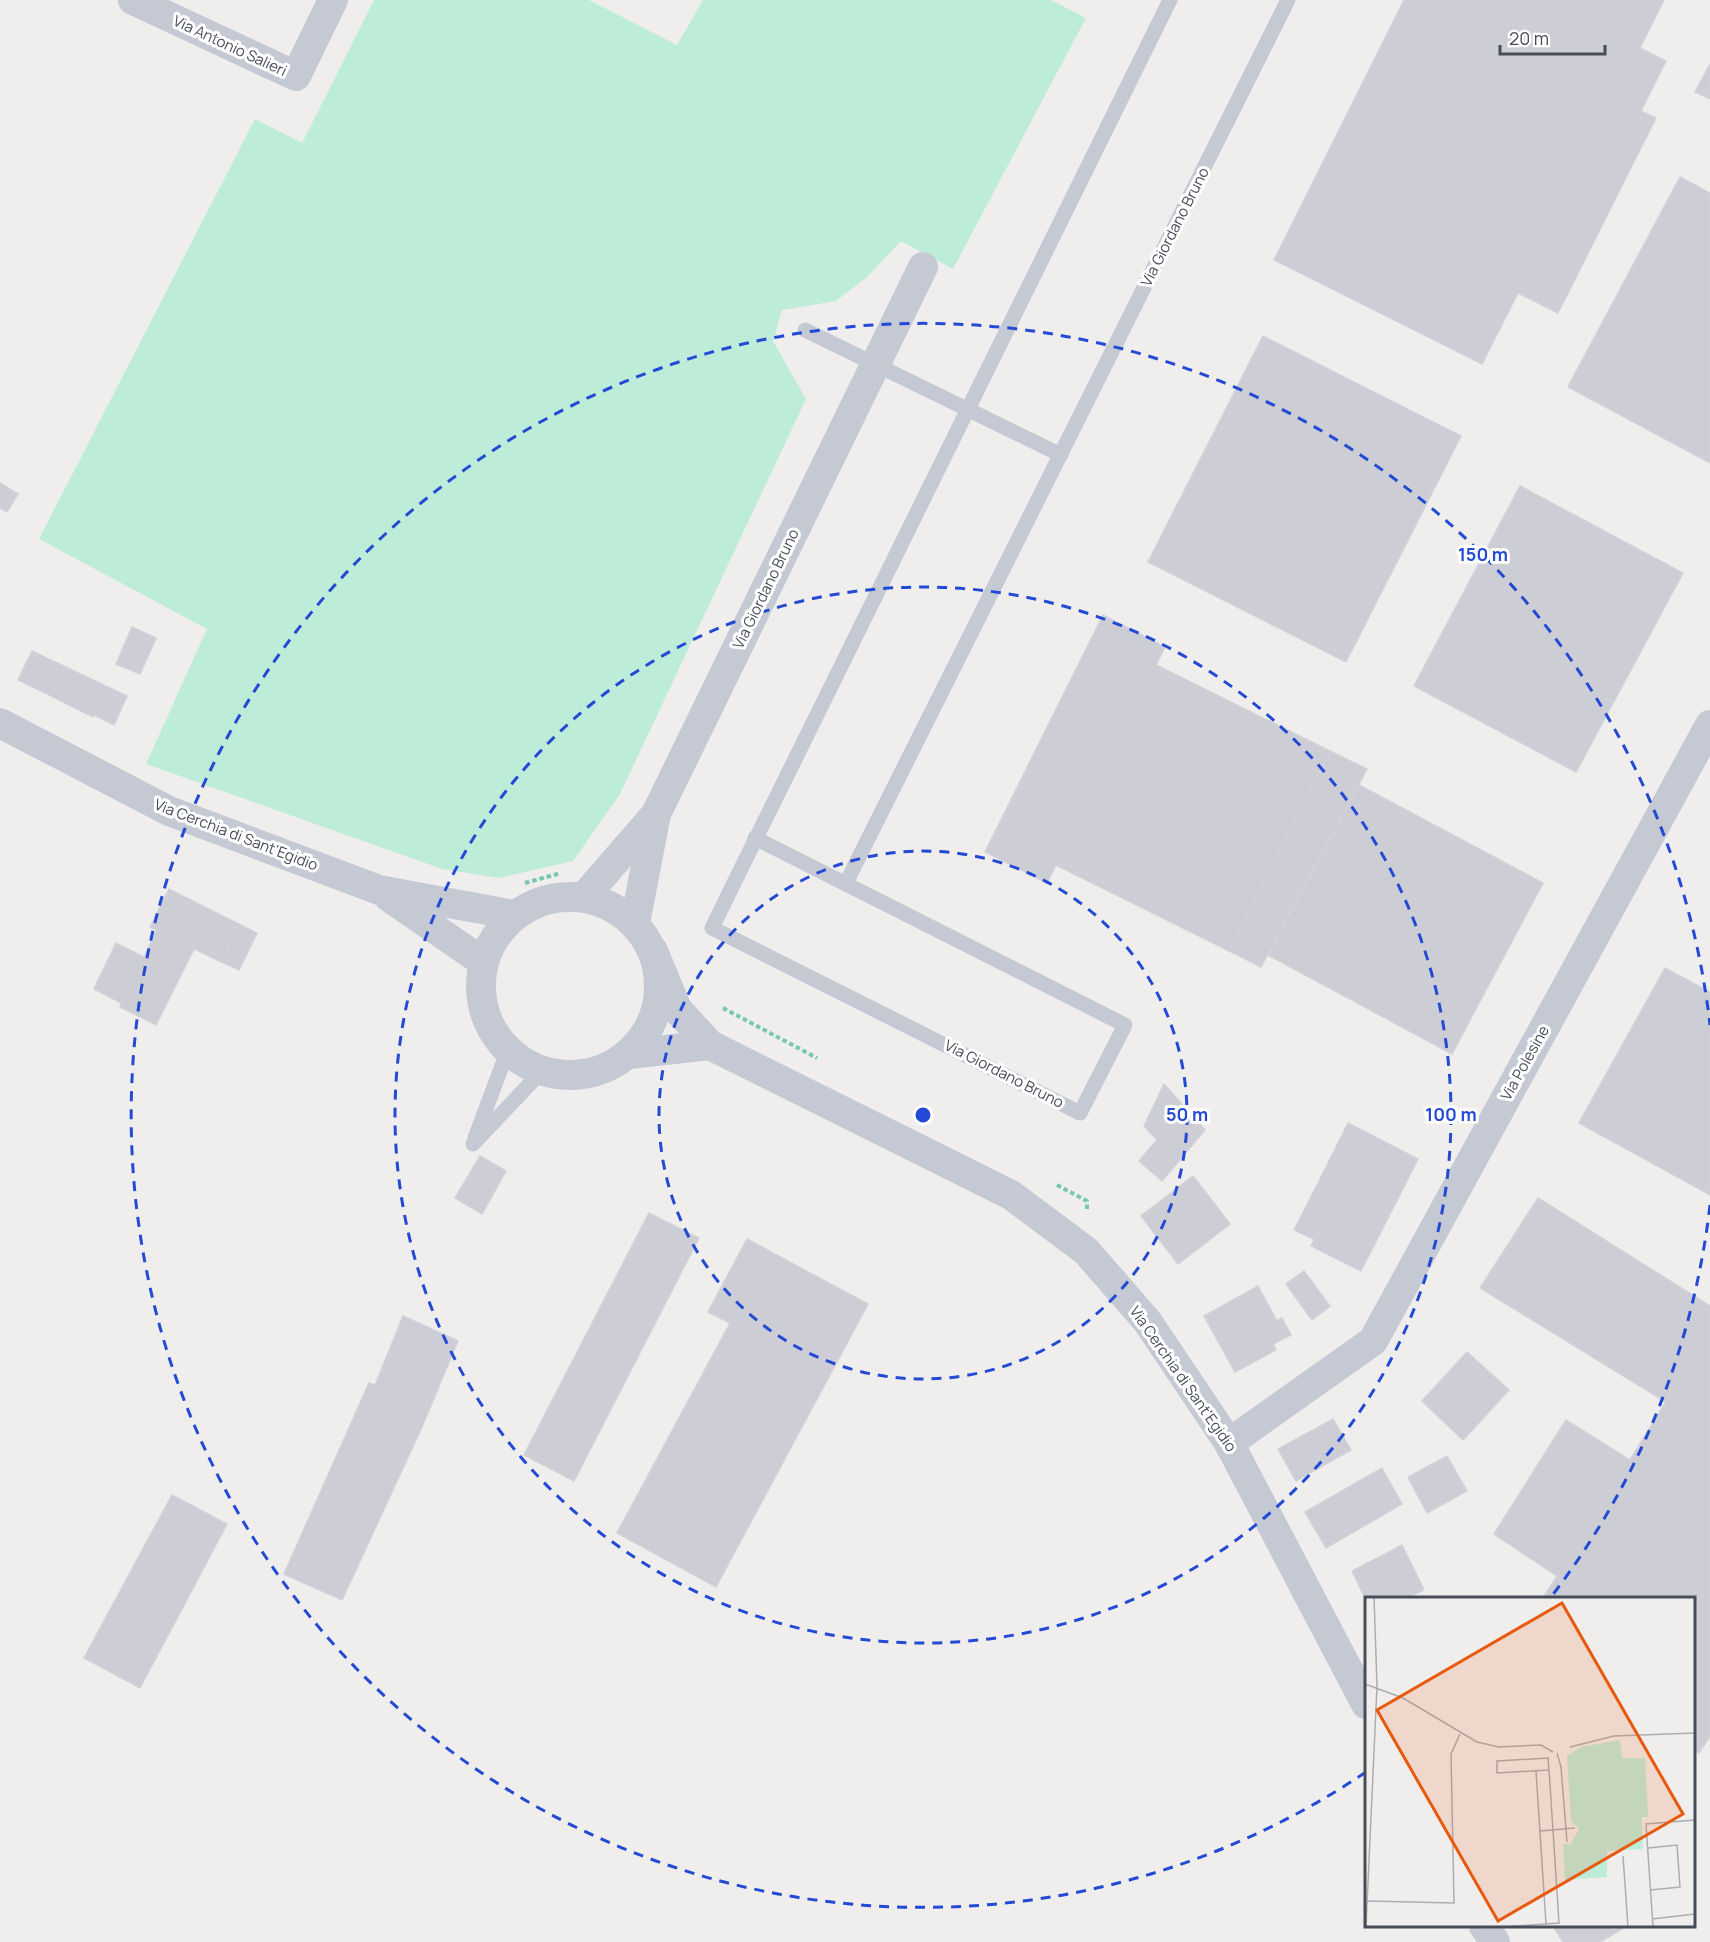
<svg xmlns="http://www.w3.org/2000/svg" width="1710" height="1942" viewBox="0 0 1710 1942" font-family="Manrope,sans-serif">
<style>
.green{fill:#bdecd9}
.building{fill:#cdced5;stroke:#d1d2d9;stroke-width:1.5}
.lines{fill:none;stroke-linecap:round;stroke-linejoin:round}
.path{stroke:#78c7b1;stroke-width:4;stroke-dasharray:4.5 3;stroke-linecap:butt}
.lane{stroke:#c4c9d4;stroke-width:15}
.street{stroke:#c4c9d4;stroke-width:30}
.ring{fill:none;stroke:#234ad4;stroke-width:3;stroke-dasharray:10 8}
.labels{text-anchor:middle;stroke-width:6;stroke-linejoin:round;paint-order:stroke}
.street-label{font-size:15px;fill:#474c59;stroke:#fff}
.inset-road{fill:none;stroke:#acadb2;stroke-width:1.5}
.view{fill:#e8590c;fill-opacity:0.15;stroke:#e8590c;stroke-width:3}
.inset-edge{fill:none;stroke:#474c59;stroke-width:3}
.centre{fill:#234ad4;stroke:#fff;stroke-width:3}
.ring-label{font-size:18px;text-anchor:middle;font-weight:bold;fill:#234ad4;stroke:#fff;stroke-width:6;stroke-linejoin:round;paint-order:stroke}
</style>
<rect width="100%" height="100%" fill="#f0eeed"/>
<!-- green -->
<polygon class="green" points="374,0 589,0 677,45 703,0 1051,0 1086,18 953,269 901,241 867,277 836,301 782,310 773,341 806,399 620,794 573,861 499,878 442,869 146,764 207,629 39,539 255,119 302,143"/>
<!-- building -->
<g class="building">
<polygon points="1404,0 1664,0 1640,48 1666,61 1641,111 1656,118 1558,313 1518,293 1482,364 1274,260"/>
<polygon points="1710,64 1710,99 1695,92"/>
<polygon points="1680,177 1710,193 1710,463 1568,387"/>
<polygon points="1263,336 1461,436 1346,662 1148,562"/>
<polygon points="0,483 18,494 7,512 0,508"/>
<polygon points="1520,486 1683,573 1576,772 1414,686"/>
<polygon points="1103,615 1165,647 1156,665 1330,751 1229,951 1056,865 1047,883 985,852"/>
<polygon points="132,627 156,638 140,674 116,664"/>
<polygon points="32,651 55,662 41,691 18,680"/>
<polygon points="55,662 108,687 93,717 41,691"/>
<polygon points="108,687 127,696 114,725 94,715"/>
<polygon points="1330,751 1367,769 1261,967 1229,951"/>
<polygon points="1359,785 1543,883 1452,1054 1268,955"/>
<polygon points="169,889 191,900 172,938 150,927"/>
<polygon points="191,900 239,924 221,962 172,938"/>
<polygon points="239,924 257,933 239,970 221,962"/>
<polygon points="157,930 194,949 156,1025 120,1007 121,1003 94,989 116,943 144,957"/>
<polygon points="1665,968 1710,992 1710,1195 1579,1123"/>
<polygon points="1164,1084 1205,1130 1162,1181 1139,1161 1157,1140 1144,1126"/>
<polygon points="1348,1123 1418,1159 1361,1271 1311,1246 1329,1212 1309,1201"/>
<polygon points="480,1156 506,1171 482,1214 455,1198"/>
<polygon points="1193,1176 1230,1224 1178,1264 1141,1216"/>
<polygon points="1538,1198 1710,1306 1710,1736 1699,1753 1694,1750 1694,1598 1543,1598 1557,1576 1494,1534 1566,1420 1630,1460 1666,1402 1480,1288"/>
<polygon points="1309,1201 1329,1212 1315,1240 1294,1230"/>
<polygon points="649,1213 699,1238 574,1481 524,1455"/>
<polygon points="747,1239 868,1304 716,1587 617,1533 730,1323 708,1312"/>
<polygon points="1304,1271 1330,1306 1312,1320 1286,1284"/>
<polygon points="1258,1286 1277,1321 1282,1318 1291,1335 1273,1344 1276,1350 1235,1372 1204,1316"/>
<polygon points="403,1316 458,1341 422,1427 342,1600 284,1574 369,1383 375,1385"/>
<polygon points="1467,1352 1509,1390 1463,1440 1422,1401"/>
<polygon points="1333,1419 1351,1450 1296,1481 1278,1449"/>
<polygon points="1447,1456 1467,1491 1427,1513 1408,1477"/>
<polygon points="1382,1468 1402,1504 1326,1548 1305,1512"/>
<polygon points="172,1495 227,1524 140,1688 84,1658"/>
<polygon points="1402,1545 1424,1590 1406,1598 1366,1598 1366,1600 1352,1571"/>
<polygon points="1553,1926 1627,1926 1600,1942 1563,1942"/>
</g>
<g class="lines">
<!-- path -->
<g class="path">
<polyline points="525,883 561,873"/>
<polyline points="723,1008 817,1058"/>
<polyline points="1057,1185 1087,1201 1087,1211"/>
</g>
<!-- lane -->
<g class="lane">
<polyline points="805,330 1061,455"/>
<path d="M755,838L1125,1025L1080,1113L712,928C863,618 1016,309 1170,0"/>
<polyline points="846,883 1288,0"/>
<polyline points="475,1138 508,1050"/>
<polyline points="473,1144 542,1071"/>
</g>
<!-- street -->
<g class="street">
<polyline points="133,0 296,76 333,0"/>
<polyline points="0,723 169,811 379,890 514,915"/>
<circle cx="570" cy="986" r="89"/>
<polyline points="389,897 483,962"/>
<polyline points="584,897 656,814"/>
<polyline points="635,923 656,814 923,267"/>
<polyline points="653,951 677,1009 710,1045 1011,1195 1086,1251 1147,1321 1229,1443 1366,1704"/>
<polyline points="629,1054 710,1045"/>
<polyline points="1229,1443 1373,1341 1710,725"/>
<polyline points="1484,1926 1495,1942"/>
</g>
</g>
<!-- distance rings -->
<g class="ring">
<circle cx="923" cy="1115" r="264"/>
<circle cx="923" cy="1115" r="528"/>
<path d="M1710 1205A792 792 0 0 1 1551 1597M1366 1772A792 792 0 1 1 1710 1025"/>
</g>
<g class="labels">
<!-- street labels -->
<g class="street-label">
<text transform="translate(230 46) rotate(25)" y="5">Via Antonio Salieri</text>
<text transform="translate(1175 227) rotate(-63)" y="5">Via Giordano Bruno</text>
<text transform="translate(766 589) rotate(-64)" y="5">Via Giordano Bruno</text>
<text transform="translate(236 835) rotate(21)" y="5">Via Cerchia di Sant'Egidio</text>
<text transform="translate(1525 1063) rotate(-61)" y="5">Via Polesine</text>
<text transform="translate(1004 1074) rotate(27)" y="5">Via Giordano Bruno</text>
<text transform="translate(1183 1379) rotate(55)" y="5">Via Cerchia di Sant'Egidio</text>
</g>
</g>
<!-- overview -->
<g transform="translate(1365 1597)">
<rect width="330" height="330" fill="#f0eeed"/>
<path d="M255,143L257,161H280L283,220H277L278,252L242,254V280L200,283L198,247H206L214,232L206,224L202,159L216,150Z" fill="#bdecd9"/>
<path class="inset-road" d="M0,87L38,101L112,145L134,150L176,148L188,155M205,150L249,139L330,136M192,156L196,170L202,245M171,174L181,327M175,234L210,231M283,251L312,248L315,290L285,293M258,259L263,330M3,304L89,306L86,157L95,137M287,322L330,317M1,330L12,89L9,0M137,330L194,326L188,233L184,173L183,161L132,164V176L184,173M288,330L281,227L330,223"/>
<path class="view" d="M197,6L318,217L133,324L12,113Z"/>
<rect width="330" height="330" class="inset-edge"/>
</g>
<circle cx="923" cy="1115" r="9" class="centre"/>
<g class="ring-label">
<text x="1483" y="561">150 m</text>
<text x="1187" y="1121">50 m</text>
<text x="1451" y="1121">100 m</text>
</g>
<!-- scale -->
<path d="M1500 45v9h105v-9" fill="none" stroke="#474c59" stroke-width="3"/>
<text x="1509" y="45" font-size="18" fill="#474c59" stroke="#ffffff" stroke-width="4.5" paint-order="stroke">20 m</text>
</svg>
